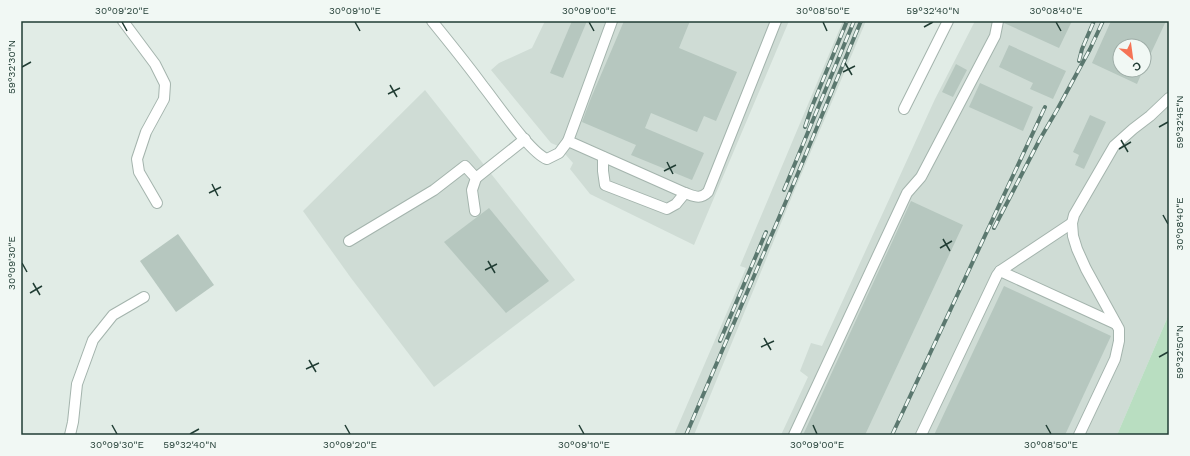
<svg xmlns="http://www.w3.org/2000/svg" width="1190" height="456" viewBox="0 0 1190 456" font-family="'Work Sans',sans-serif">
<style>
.built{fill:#cfdcd5;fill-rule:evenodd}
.green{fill:#b9dec1}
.building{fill:#b6c7bf}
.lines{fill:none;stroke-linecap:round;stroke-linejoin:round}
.minor-casing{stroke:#a4b4ad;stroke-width:12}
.minor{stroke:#fff;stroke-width:10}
.rail-casing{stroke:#5b786f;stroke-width:4}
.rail{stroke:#f1f8f4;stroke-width:2.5;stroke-dasharray:8;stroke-linecap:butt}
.ticks{fill:none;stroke:#213d34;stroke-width:1.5}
.neatline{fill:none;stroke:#213d34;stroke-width:1.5}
.ticks-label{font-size:10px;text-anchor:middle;fill:#213d34}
</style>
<rect width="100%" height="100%" fill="#e1ece6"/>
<!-- built -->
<g class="built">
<polygon points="545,21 789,21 694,245 590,194 570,169 573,163 558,146 551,143 491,70 499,63 532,48"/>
<polygon points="843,21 866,21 793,194 694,435 674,435 746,268 740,266"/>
<path d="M975,21H1169V314L1117,435H781L808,377L800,371L811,343L822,346L935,99ZM1120,46H1144V70H1120Z"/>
<polygon points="425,90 575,280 434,387 351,278 303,211"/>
</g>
<!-- green -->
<polygon class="green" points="1169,314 1169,435 1117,435"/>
<!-- building -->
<g class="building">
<polygon points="572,21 587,21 563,78 550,73"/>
<polygon points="624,21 690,21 679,48 737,72 716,121 704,116 697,132 651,113 645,128 704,153 692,180 631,155 636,145 582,122 591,98"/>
<polygon points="1004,21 1072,21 1059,48 1004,23"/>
<polygon points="1111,21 1166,21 1144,68 1144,46 1120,46 1120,70 1143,70 1137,84 1092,63"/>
<polygon points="1009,45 1066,71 1053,99 1030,89 1033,83 999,67"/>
<polygon points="956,64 967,70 953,97 942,92"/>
<polygon points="980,83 1033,107 1023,131 969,107"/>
<polygon points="1090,115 1106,122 1084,169 1075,165 1079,155 1073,152"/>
<polygon points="911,201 963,225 865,435 803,435"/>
<polygon points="489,208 549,281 506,313 444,242"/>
<polygon points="178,234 214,285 176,312 140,261"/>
<polygon points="1004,286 1111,336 1065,435 934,435"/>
</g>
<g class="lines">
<defs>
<g id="minor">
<polyline points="123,21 155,64 165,84 164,99 146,132 137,159 139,172 157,203"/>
<path d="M432,21C449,42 467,64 483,86C496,102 530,153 547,159L559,153L568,141L612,21"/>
<polyline points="904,109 948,21"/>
<path d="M568,141L685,193C694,196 700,200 708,192L776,21"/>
<polyline points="603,157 603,171 605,185 667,209 676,204 685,193"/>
<polyline points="475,211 472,190 476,178"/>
<polyline points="349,241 434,190 465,166 476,178 525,139"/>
<polyline points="1000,271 1116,324"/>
<polyline points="70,435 73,422 77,384 93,340 113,315 144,297"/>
<polyline points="794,435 907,193 921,177 995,36 998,21"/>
<polyline points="921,435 997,275 1000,271 1072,223"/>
<polyline points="1079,435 1115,359 1119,341 1119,329 1086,269 1077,249 1073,236 1072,223 1074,215 1114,146 1133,129 1150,116 1169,98"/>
</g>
</defs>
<!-- minor casing -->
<use href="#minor" class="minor-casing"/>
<!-- minor -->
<use href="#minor" class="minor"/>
<defs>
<g id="rail">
<polyline points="1079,61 1082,49 1094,21"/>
<polyline points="805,127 811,109 847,21"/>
<polyline points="784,190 854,21"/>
<polyline points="994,228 1040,139 1057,110 1090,49 1103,21"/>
<polyline points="720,341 766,232"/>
<polyline points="686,435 796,178 861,21"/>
<polyline points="892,435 1045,107"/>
</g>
</defs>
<!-- rail casing -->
<use href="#rail" class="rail-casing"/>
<!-- rail -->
<use href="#rail" class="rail"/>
</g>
<!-- ticks -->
<path class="ticks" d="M122,22L127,31M355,22L360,31M589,22L594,31M823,22L827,31M1056,22L1061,31M924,27L933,22M845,63L852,75M22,67L31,62M843,72L855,66M390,85L397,97M388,94L400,88M1159,127L1168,122M1121,140L1128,152M1119,149L1131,142M667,162L673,174M664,171L676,165M212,184L218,196M209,193L221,187M1163,215L1168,224M943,239L950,251M940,248L952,241M488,261L495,273M22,263L27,272M485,270L497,264M33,283L40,295M30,293L42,286M764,338L771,350M761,347L774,341M1159,357L1168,352M309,360L316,372M306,369L319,363M112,425L117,434M345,425L350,434M579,425L584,434M813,425L817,434M1046,425L1051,434M190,434L199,429"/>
<!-- border -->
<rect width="1190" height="456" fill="none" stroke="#f1f8f4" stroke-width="44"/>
<!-- north arrow -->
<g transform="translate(1132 58) rotate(151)"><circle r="19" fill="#f1f8f4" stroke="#9eada7"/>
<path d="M0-3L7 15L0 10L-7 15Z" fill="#f57355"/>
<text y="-6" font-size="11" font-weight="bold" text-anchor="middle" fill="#213d34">С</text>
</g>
<rect x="22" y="22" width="1146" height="412" class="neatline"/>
<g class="ticks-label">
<text x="122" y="14">30°09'20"E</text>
<text x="355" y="14">30°09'10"E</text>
<text x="589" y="14">30°09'00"E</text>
<text x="823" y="14">30°08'50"E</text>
<text x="933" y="14">59°32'40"N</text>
<text x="1056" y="14">30°08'40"E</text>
<text transform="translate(11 67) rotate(-90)" y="4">59°32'30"N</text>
<text transform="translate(1179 122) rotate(-90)" y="4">59°32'45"N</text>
<text transform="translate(1179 224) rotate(-90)" y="4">30°08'40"E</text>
<text transform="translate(11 263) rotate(-90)" y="4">30°09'30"E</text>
<text transform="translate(1179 352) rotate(-90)" y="4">59°32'50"N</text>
<text x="117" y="448">30°09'30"E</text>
<text x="190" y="448">59°32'40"N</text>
<text x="350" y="448">30°09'20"E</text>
<text x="584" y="448">30°09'10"E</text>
<text x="817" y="448">30°09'00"E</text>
<text x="1051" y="448">30°08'50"E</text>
</g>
</svg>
